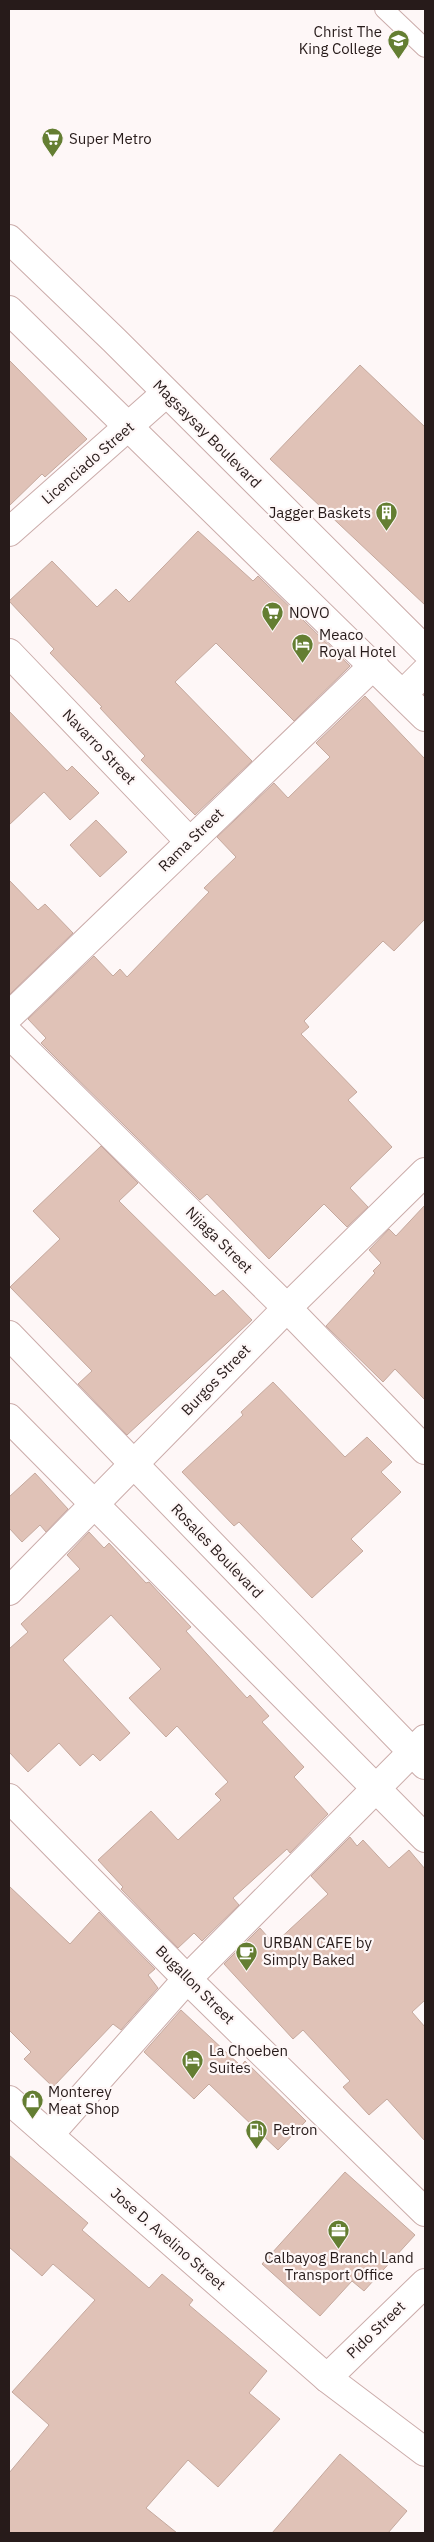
<svg xmlns="http://www.w3.org/2000/svg" width="434" height="2542" viewBox="0 0 434 2542" font-family="'IBM Plex Sans',sans-serif">
<style>
.building{fill:#e0c2b7;stroke:#c5a99e}
.lines{fill:none;stroke-linecap:round;stroke-linejoin:round}
.lane-casing{stroke:#cbacaa;stroke-width:20}
.street-casing{stroke:#cbacaa;stroke-width:30}
.secondary-casing{stroke:#cbacaa;stroke-width:30}
.lane{stroke:#fff;stroke-width:18}
.street{stroke:#fff;stroke-width:28}
.secondary{stroke:#fff;stroke-width:28}
.labels{text-anchor:middle;stroke-width:4.5;stroke-linejoin:round;paint-order:stroke}
.poi-label{font-size:15px;fill:#271b1a;stroke:#fef7f7;text-anchor:start}
.street-label{font-size:15px;fill:#271b1a;stroke:#fef7f7}
</style>
<rect width="100%" height="100%" fill="#fef7f7"/>
<!-- building -->
<g class="building">
<polygon points="9,360 87,439 45,477 42,474 9,506"/>
<polygon points="360,365 425,427 425,605 270,459"/>
<polygon points="198,531 253,581 258,576 350,666 294,721 216,643 175,682 252,761 195,815 141,760 145,756 100,708 102,707 50,653 54,649 9,601 52,561 97,607 116,589 129,602"/>
<polygon points="365,696 425,759 425,919 394,951 383,941 304,1021 309,1027 301,1034 357,1092 348,1100 392,1147 350,1188 368,1207 347,1227 324,1204 269,1259 207,1194 200,1200 63,1065 41,1043 46,1038 28,1019 94,956 113,976 120,969 127,977 209,892 204,888 236,857 217,837 274,783 288,798 330,757 316,743"/>
<polygon points="9,711 67,771 72,766 99,793 70,820 44,792 9,825"/>
<polygon points="96,820 127,852 100,877 70,845"/>
<polygon points="9,880 38,910 45,904 73,933 9,995"/>
<polygon points="101,1146 138,1183 119,1201 215,1296 223,1290 252,1320 127,1435 78,1384 92,1371 10,1287 60,1239 33,1211"/>
<polygon points="425,1205 425,1400 395,1369 383,1382 326,1326 375,1273 373,1271 381,1263 369,1250 389,1229 396,1236"/>
<polygon points="273,1382 345,1457 367,1437 392,1462 381,1472 401,1492 351,1539 363,1551 312,1598 239,1522 234,1526 182,1472 243,1415 241,1412"/>
<polygon points="35,1473 68,1509 46,1532 40,1525 22,1542 9,1528 9,1497"/>
<polygon points="89,1532 104,1548 109,1543 146,1583 149,1582 191,1627 186,1631 247,1698 250,1695 269,1716 262,1722 304,1767 294,1777 328,1814 290,1853 287,1849 233,1898 239,1905 202,1941 194,1933 178,1948 121,1889 123,1887 98,1860 151,1811 178,1840 221,1800 215,1794 228,1782 177,1726 166,1737 129,1698 161,1669 111,1615 63,1660 130,1733 100,1761 93,1754 80,1766 59,1743 28,1772 9,1752 9,1649 28,1632 21,1624 80,1569 67,1555"/>
<polygon points="350,1837 357,1846 363,1840 389,1868 409,1850 425,1869 425,2000 412,2012 425,2027 425,2141 387,2099 369,2115 343,2087 350,2081 303,2030 293,2039 224,1964 260,1928 274,1944 328,1894 311,1876"/>
<polygon points="9,1886 70,1944 99,1912 155,1969 148,1975 158,1988 121,2030 113,2024 53,2087 24,2059 31,2052 9,2030"/>
<polygon points="181,2010 241,2066 245,2061 306,2121 278,2150 209,2084 194,2099 144,2052"/>
<polygon points="9,2155 88,2223 82,2230 149,2288 162,2274 193,2300 189,2305 267,2371 249,2393 280,2419 262,2439 218,2487 188,2460 146,2508 177,2533 9,2533 9,2473 49,2425 12,2392 95,2300 53,2264 42,2276 9,2247"/>
<polygon points="345,2172 415,2235 364,2291 352,2281 320,2316 262,2264"/>
<polygon points="340,2454 407,2511 388,2533 272,2533"/>
</g>
<g class="lines">
<defs>
<polyline id="lane" points="384,9 425,48"/>
<g id="street">
<polyline points="9,532 166,393"/>
<polyline points="9,653 190,842"/>
<polyline points="9,1016 374,665"/>
<polyline points="9,1034 287,1308 425,1450"/>
<polyline points="9,1335 425,1765"/>
<polyline points="9,1418 425,1838"/>
<polyline points="9,1591 287,1308 425,1172"/>
<polyline points="9,1798 187,1979 425,2212"/>
<polyline points="49,2135 187,1979 425,1739"/>
</g>
<g id="secondary">
<polyline points="9,239 114,340 425,650"/>
<polyline points="9,310 425,717"/>
<polyline points="403,694 425,672"/>
<polyline points="9,2100 327,2378 425,2452"/>
<polyline points="327,2378 425,2283"/>
</g>
</defs>
<!-- lane casing -->
<use href="#lane" class="lane-casing"/>
<!-- street casing -->
<use href="#street" class="street-casing"/>
<!-- secondary casing -->
<use href="#secondary" class="secondary-casing"/>
<!-- lane -->
<use href="#lane" class="lane"/>
<!-- street -->
<use href="#street" class="street"/>
<!-- secondary -->
<use href="#secondary" class="secondary"/>
</g>
<!-- icons -->
<defs>
<symbol id="university-pin" viewBox="-11 -11 22 30"><path d="M0 17L-7.5 6A9.5 9.5 0 1 1 7.5 6Z" fill="#647e32" stroke="#fef7f7"/><path d="M0-5L7-2L0 1L-7-2ZM-4 1L0 2.5L4 1V4Q0 6-4 4Z" fill="#fff"/></symbol>
<symbol id="supermarket-pin" viewBox="-11 -11 22 30"><path d="M0 17L-7.5 6A9.5 9.5 0 1 1 7.5 6Z" fill="#647e32" stroke="#fef7f7"/><path d="M-6-5.5h2.5l.6 2H6L4.5 2H-2.5L-4.4-4H-6ZM-1.5 3.2a1.3 1.3 0 1 0 .1 0ZM3 3.2a1.3 1.3 0 1 0 .1 0Z" fill="#fff"/></symbol>
<symbol id="building-pin" viewBox="-11 -11 22 30"><path d="M0 17L-7.5 6A9.5 9.5 0 1 1 7.5 6Z" fill="#647e32" stroke="#fef7f7"/><path d="M-4-6H4V6H1V3H-1V6H-4ZM-2.5-4.3h1.7v1.8h-1.7ZM.8-4.3h1.7v1.8H.8ZM-2.5-1h1.7V.8h-1.7ZM.8-1h1.7V.8H.8Z" fill="#fff"/></symbol>
<symbol id="hotel-pin" viewBox="-11 -11 22 30"><path d="M0 17L-7.5 6A9.5 9.5 0 1 1 7.5 6Z" fill="#647e32" stroke="#fef7f7"/><path d="M-6-4.5h1.5V1H6V5H4.5V3h-9V5H-6ZM-4 0a1.8 1.8 0 1 1 3.6 0ZM.5 0V-2.5h3Q6-2.5 6 0Z" fill="#fff"/></symbol>
<symbol id="cafe-pin" viewBox="-11 -11 22 30"><path d="M0 17L-7.5 6A9.5 9.5 0 1 1 7.5 6Z" fill="#647e32" stroke="#fef7f7"/><path d="M-5.5-4.5H6V0H3Q3 3.5 0 3.5H-2.5Q-5.5 3.5-5.5 0ZM3-3.2v2h1.7v-2ZM-6 4.5H4V6H-6Z" fill="#fff"/></symbol>
<symbol id="shop-pin" viewBox="-11 -11 22 30"><path d="M0 17L-7.5 6A9.5 9.5 0 1 1 7.5 6Z" fill="#647e32" stroke="#fef7f7"/><path d="M-5-2.5h2.3a2.7 3.5 0 0 1 5.4 0H5L5.5 6h-11ZM-1.5-2.5h3a1.5 2.3 0 0 0-3 0Z" fill="#fff"/></symbol>
<symbol id="fuel-pin" viewBox="-11 -11 22 30"><path d="M0 17L-7.5 6A9.5 9.5 0 1 1 7.5 6Z" fill="#647e32" stroke="#fef7f7"/><path d="M-5.5-6h7V0h2V4h1.3V-2.5L3-4.5l.8-.8L6-3V5H2.5V1h-1V6h-7ZM-4.2-4.7v3.2H.2V-4.7Z" fill="#fff"/></symbol>
<symbol id="office-pin" viewBox="-11 -11 22 30"><path d="M0 17L-7.5 6A9.5 9.5 0 1 1 7.5 6Z" fill="#647e32" stroke="#fef7f7"/><path d="M-6-3h4V-5.5h4V-3h4V5H-6ZM-1-4.5V-3h2v-1.5ZM-6 0V1H6V0Z" fill="#fff"/></symbol>
</defs>
<g fill-rule="evenodd">
<use href="#university-pin" x="386" y="28" width="25" height="34"/>
<use href="#supermarket-pin" x="40" y="126" width="25" height="34"/>
<use href="#building-pin" x="374" y="500" width="25" height="34"/>
<use href="#supermarket-pin" x="260" y="600" width="25" height="34"/>
<use href="#hotel-pin" x="290" y="632" width="25" height="34"/>
<use href="#cafe-pin" x="234" y="1940" width="25" height="34"/>
<use href="#hotel-pin" x="180" y="2048" width="25" height="34"/>
<use href="#shop-pin" x="20" y="2088" width="25" height="34"/>
<use href="#fuel-pin" x="244" y="2118" width="25" height="34"/>
<use href="#office-pin" x="326" y="2218" width="25" height="34"/>
</g>
<g class="labels">
<!-- poi labels -->
<g class="poi-label">
<text x="382" y="37" text-anchor="end">Christ The<tspan x="382" dy="17">King College</tspan></text>
<text x="69" y="144">Super Metro</text>
<text x="371" y="518" text-anchor="end">Jagger Baskets</text>
<text x="289" y="618">NOVO</text>
<text x="319" y="640">Meaco<tspan x="319" dy="17">Royal Hotel</tspan></text>
<text x="263" y="1948">URBAN CAFE by<tspan x="263" dy="17">Simply Baked</tspan></text>
<text x="209" y="2056">La Choeben<tspan x="209" dy="17">Suites</tspan></text>
<text x="48" y="2097">Monterey<tspan x="48" dy="17">Meat Shop</tspan></text>
<text x="273" y="2135">Petron</text>
<text x="339" y="2263" text-anchor="middle">Calbayog Branch Land<tspan x="339" dy="17">Transport Office</tspan></text>
</g>
<!-- street labels -->
<g class="street-label">
<text transform="translate(207 434) rotate(45)" y="5">Magsaysay Boulevard</text>
<text transform="translate(88 463) rotate(-41)" y="5">Licenciado Street</text>
<text transform="translate(99 747) rotate(46)" y="5">Navarro Street</text>
<text transform="translate(191 840) rotate(-44)" y="5">Rama Street</text>
<text transform="translate(219 1240) rotate(45)" y="5">Nijaga Street</text>
<text transform="translate(216 1380) rotate(-46)" y="5">Burgos Street</text>
<text transform="translate(217 1551) rotate(46)" y="5">Rosales Boulevard</text>
<text transform="translate(195 1985) rotate(45)" y="5">Bugallon Street</text>
<text transform="translate(168 2239) rotate(41)" y="5">Jose D. Avelino Street</text>
<text transform="translate(376 2330) rotate(-44)" y="5">Pido Street</text>
</g>
</g>
<!-- border -->
<rect width="434" height="2542" fill="none" stroke="#271b1a" stroke-width="20"/>
</svg>
